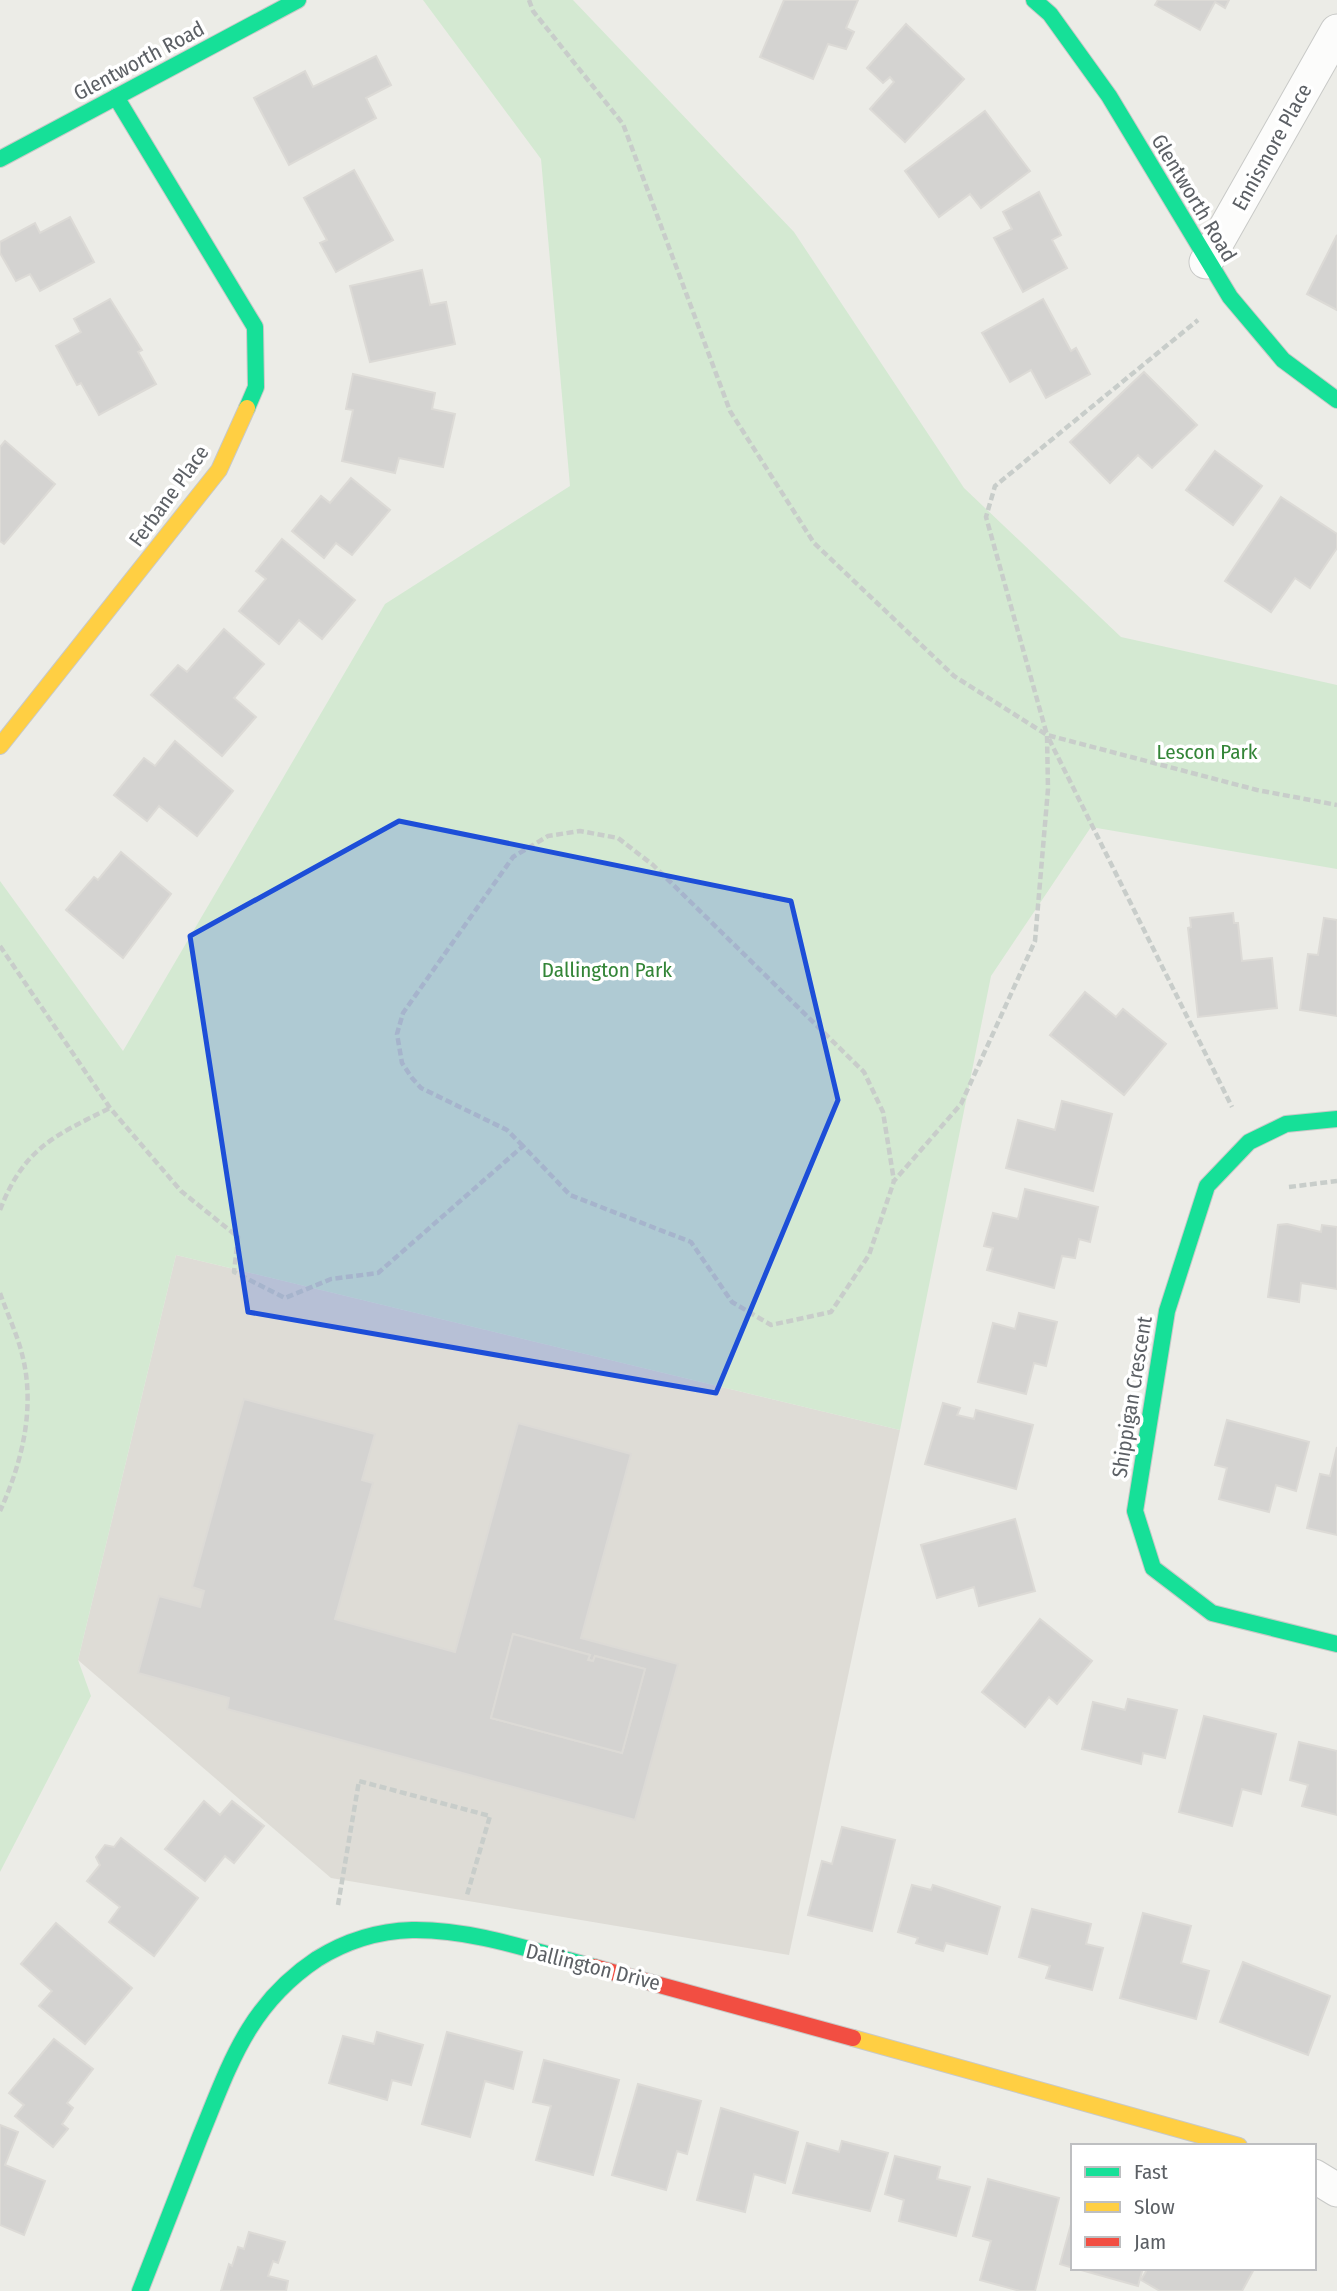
<svg xmlns="http://www.w3.org/2000/svg" width="1337" height="2291" viewBox="0 0 1337 2291" font-family="'Fira Sans Condensed',sans-serif">
<style>
.education{fill:#dedcd6}
.green{fill:#d4e9d2}
.building{fill:#d4d3d1;stroke:#dcdad6;stroke-width:2;fill-rule:evenodd}
.lines{fill:none;stroke-linecap:round;stroke-linejoin:round}
.street-casing{stroke:#c8c9c7;stroke-width:35}
.fast-casing{stroke:#c8c9c7;stroke-width:18}
.slow-casing{stroke:#c8c9c7;stroke-width:18}
.jam-casing{stroke:#c8c9c7;stroke-width:18}
.path{stroke:#c8cdca;stroke-width:4.5;stroke-dasharray:7 3.5;stroke-linecap:butt}
.street{stroke:#fcfcfb;stroke-width:33}
.fast{stroke:#16e098;stroke-width:16}
.slow{stroke:#ffcf43;stroke-width:16}
.jam{stroke:#f24e42;stroke-width:16}
.marked{fill:#1d4ed8;fill-opacity:0.2;stroke:#1d4ed8;stroke-width:5;stroke-linejoin:round}
.labels{text-anchor:middle;stroke-width:7;stroke-linejoin:round;paint-order:stroke}
.street-label{font-size:21px;fill:#5c6065;stroke:#fff}
.park-label{font-size:21px;fill:#338537;stroke:#fff}
</style>
<rect width="100%" height="100%" fill="#ecece7"/>
<!-- education -->
<polygon class="education" points="176,1255 900,1430 789,1955 331,1878 78,1660"/>
<!-- green -->
<polygon class="green" points="423,0 573,0 794,232 964,488 1121,637 1337,685 1337,869 1091,827 991,976 900,1430 176,1255 78,1660 91,1696 0,1872 0,881 123,1051 385,604 570,486 541,159"/>
<!-- building -->
<g class="building">
<polygon points="784,0 858,0 846,28 854,32 846,49 828,44 813,79 760,57"/>
<polygon points="1158,0 1229,0 1225,8 1215,2 1200,30 1155,5"/>
<polygon points="906,24 964,79 905,142 870,109 894,82 890,77 883,83 867,68"/>
<polygon points="376,56 391,85 366,98 376,118 289,165 254,98 305,71 313,87"/>
<polygon points="985,111 1030,171 981,208 970,194 939,217 905,171"/>
<polygon points="354,170 393,240 336,272 320,243 327,240 304,198"/>
<polygon points="1039,192 1061,235 1052,240 1067,268 1023,292 994,238 1012,229 1003,212"/>
<polygon points="70,217 94,262 40,291 30,274 16,281 0,253 0,242 35,223 40,233"/>
<polygon points="1337,235 1337,310 1307,294"/>
<polygon points="422,270 430,305 446,302 455,344 370,362 350,286"/>
<polygon points="110,299 142,350 138,352 156,384 99,415 81,383 77,385 56,346 81,332 74,319"/>
<polygon points="1043,299 1071,351 1076,348 1090,374 1046,398 1031,370 1010,382 982,333"/>
<polygon points="1144,372 1197,425 1152,468 1138,455 1110,483 1070,442"/>
<polygon points="353,374 435,393 432,409 455,414 443,467 399,458 395,473 342,461 353,410 346,409"/>
<polygon points="5,441 55,484 4,544 0,541 0,447"/>
<polygon points="1215,451 1262,486 1233,525 1186,490"/>
<polygon points="351,478 390,510 352,555 336,543 324,558 292,531 321,496 330,503"/>
<polygon points="1281,497 1337,534 1337,548 1310,588 1295,578 1271,612 1225,581"/>
<polygon points="282,539 355,600 322,639 299,620 279,644 239,611 266,579 256,571"/>
<polygon points="224,629 264,664 234,698 256,717 222,756 151,695 178,665 187,672"/>
<polygon points="175,741 233,791 197,836 159,806 147,821 114,795 144,758 155,766"/>
<polygon points="121,852 171,894 123,958 66,910 94,877 98,880"/>
<polygon points="1233,913 1234,923 1238,923 1242,961 1272,958 1277,1008 1198,1017 1188,928 1191,927 1190,918"/>
<polygon points="1324,918 1337,920 1337,1016 1300,1010 1308,954 1318,955"/>
<polygon points="1085,992 1116,1017 1123,1009 1166,1044 1124,1095 1050,1035"/>
<polygon points="1062,1101 1112,1114 1093,1191 1006,1168 1018,1120 1055,1130"/>
<polygon points="1025,1189 1098,1207 1090,1242 1079,1239 1075,1258 1062,1256 1054,1288 987,1270 993,1248 984,1246 993,1213 1018,1219"/>
<polygon points="1287,1224 1321,1232 1322,1225 1337,1227 1337,1289 1301,1283 1299,1302 1268,1297 1278,1225"/>
<polygon points="1019,1313 1057,1322 1046,1366 1034,1363 1026,1394 978,1382 993,1323 1015,1329"/>
<path d="M244,1399L375,1434L362,1480L373,1483L335,1619L455,1652L518,1423L631,1454L581,1638L678,1664L635,1820L227,1709L229,1698L138,1673L159,1596L200,1607L204,1591L192,1587ZM513,1634L590,1655L588,1660L593,1661L595,1656L645,1669L622,1753L491,1718Z"/>
<polygon points="943,1403 960,1408 957,1415 974,1419 976,1410 1033,1425 1016,1489 925,1464"/>
<polygon points="1227,1420 1309,1442 1296,1491 1276,1485 1269,1512 1219,1499 1227,1468 1215,1465"/>
<polygon points="1337,1447 1337,1535 1307,1528 1320,1474 1330,1476"/>
<polygon points="1015,1519 1035,1591 979,1606 974,1587 937,1598 921,1545"/>
<polygon points="1040,1619 1092,1661 1057,1704 1049,1697 1025,1727 982,1692"/>
<polygon points="513,1634 590,1655 588,1660 593,1661 595,1656 645,1669 622,1753 491,1718"/>
<polygon points="1128,1699 1177,1710 1165,1758 1143,1753 1141,1764 1082,1749 1093,1702 1125,1710"/>
<polygon points="1204,1716 1276,1734 1261,1794 1242,1789 1232,1826 1179,1812"/>
<polygon points="1299,1742 1337,1751 1337,1815 1302,1806 1308,1785 1290,1780"/>
<polygon points="204,1801 220,1815 232,1801 264,1826 234,1863 225,1856 205,1881 165,1849"/>
<polygon points="842,1827 895,1840 872,1931 808,1915 822,1861 832,1864"/>
<polygon points="121,1838 198,1898 154,1956 109,1922 120,1907 87,1881 100,1865 96,1857 105,1845 114,1847"/>
<polygon points="912,1885 931,1890 933,1885 1000,1907 987,1954 946,1943 943,1951 916,1943 918,1938 898,1932"/>
<polygon points="1032,1909 1091,1924 1086,1944 1103,1948 1092,1990 1046,1978 1050,1966 1019,1957"/>
<polygon points="1143,1913 1191,1926 1181,1963 1209,1971 1196,2019 1120,1998"/>
<polygon points="56,1923 132,1988 85,2044 39,2006 52,1991 21,1964"/>
<polygon points="1243,1962 1330,1996 1308,2055 1220,2022"/>
<polygon points="377,2032 423,2045 411,2085 392,2080 387,2100 329,2083 343,2036 374,2044"/>
<polygon points="447,2032 522,2052 513,2089 485,2081 470,2137 422,2124"/>
<polygon points="54,2039 93,2069 67,2103 73,2108 62,2124 68,2129 53,2147 15,2116 24,2105 9,2093"/>
<polygon points="544,2060 619,2080 593,2175 536,2160 551,2106 533,2102"/>
<polygon points="638,2084 701,2101 687,2154 677,2151 666,2190 612,2175"/>
<polygon points="721,2108 798,2132 785,2183 754,2174 745,2212 697,2200"/>
<polygon points="0,2125 18,2132 5,2165 45,2181 24,2235 0,2225"/>
<polygon points="842,2141 888,2153 870,2211 793,2193 807,2143 839,2152"/>
<polygon points="895,2156 940,2167 937,2179 970,2187 956,2236 899,2221 904,2200 885,2194"/>
<polygon points="988,2179 1059,2198 1035,2291 1020,2291 980,2280 991,2241 973,2236"/>
<polygon points="1073,2217 1073,2268 1060,2264"/>
<polygon points="249,2232 285,2242 278,2263 273,2261 268,2276 288,2281 286,2291 221,2291 229,2264 232,2266 238,2247 244,2249"/>
<polygon points="1074,2268 1143,2268 1138,2286"/>
<polygon points="1148,2268 1251,2268 1254,2269 1242,2291 1160,2291 1141,2280"/>
</g>
<g class="lines">
<defs>
<g id="street">
<polyline points="1206,262 1337,31"/>
<polyline points="1314,2176 1337,2190"/>
</g>
<g id="fast">
<polyline points="1034,0 1050,14 1109,96 1230,297 1283,360 1337,400"/>
<polyline points="116,97 255,327 256,387 247,408"/>
<polyline points="0,159 298,0"/>
<polyline points="1337,1119 1286,1124 1249,1142 1207,1186 1167,1311 1135,1511 1153,1568 1212,1613 1337,1644"/>
<path d="M140,2291C160,2240 180,2188 200,2137C230,2064 248,2005 317,1959C346,1941 378,1931 412,1930C474,1929 536,1952 594,1967"/>
</g>
<g id="slow">
<polyline points="0,746 219,470 247,408"/>
<polyline points="853,2038 1239,2146"/>
</g>
<polyline id="jam" points="594,1967 853,2038"/>
</defs>
<!-- street casing -->
<use href="#street" class="street-casing"/>
<!-- fast casing -->
<use href="#fast" class="fast-casing"/>
<!-- slow casing -->
<use href="#slow" class="slow-casing"/>
<!-- jam casing -->
<use href="#jam" class="jam-casing"/>
<!-- path -->
<g class="path">
<polyline points="529,0 533,11 623,124 730,411 814,543 954,676 1047,735 1257,790 1337,805"/>
<polyline points="1049,739 1232,1107"/>
<polyline points="0,946 110,1108 181,1191 238,1237 234,1272 285,1298 331,1279 378,1273 523,1146 570,1195 691,1242 732,1302 771,1325 831,1312 869,1255 894,1181 961,1104 1035,941 1048,789 1047,735 986,517 995,486 1198,320"/>
<polyline points="523,1146 507,1130 421,1088 412,1078 402,1063 397,1034 403,1013 513,857 548,836 580,831 618,838 653,865 864,1072 883,1112 894,1181"/>
<polyline points="1289,1187 1337,1181"/>
<path d="M0,1210C24,1148 54,1136 110,1108"/>
<path d="M0,1293C7,1313 17,1334 22,1354C36,1407 22,1463 0,1511"/>
<polyline points="338,1905 359,1781 490,1816 467,1895"/>
</g>
<!-- street -->
<use href="#street" class="street"/>
<!-- fast -->
<use href="#fast" class="fast"/>
<!-- slow -->
<use href="#slow" class="slow"/>
<!-- jam -->
<use href="#jam" class="jam"/>
</g>
<!-- marked area -->
<path class="marked" d="M399,821L791,901L838,1100L716,1393L248,1312L190,936Z"/>
<g class="labels">
<!-- street labels -->
<g class="street-label">
<text transform="translate(139 61) rotate(-28)" y="7">Glentworth Road</text>
<text transform="translate(1272 147) rotate(-61)" y="7">Ennismore Place</text>
<text transform="translate(1194 198) rotate(59)" y="7">Glentworth Road</text>
<text transform="translate(169 496) rotate(-54)" y="7">Ferbane Place</text>
<text transform="translate(1132 1397) rotate(-81)" y="7">Shippigan Crescent</text>
<text transform="translate(593 1967) rotate(14)" y="7">Dallington Drive</text>
</g>
<!-- park labels -->
<g class="park-label">
<text x="1207" y="759">Lescon Park</text>
<text x="607" y="977">Dallington Park</text>
</g>
</g>
<!-- legend -->
<rect x="1071" y="2144" width="245" height="126" fill="#ffffff" stroke="#bebfc1" stroke-width="2"/>
<rect x="1085" y="2167" width="35" height="10" fill="#16e098" stroke="#bebfc1" stroke-width="2"/>
<text x="1134" y="2179" font-size="21" fill="#5c6065">Fast</text>
<rect x="1085" y="2202" width="35" height="10" fill="#ffcf43" stroke="#bebfc1" stroke-width="2"/>
<text x="1134" y="2214" font-size="21" fill="#5c6065">Slow</text>
<rect x="1085" y="2237" width="35" height="10" fill="#f24e42" stroke="#bebfc1" stroke-width="2"/>
<text x="1134" y="2249" font-size="21" fill="#5c6065">Jam</text>
</svg>
